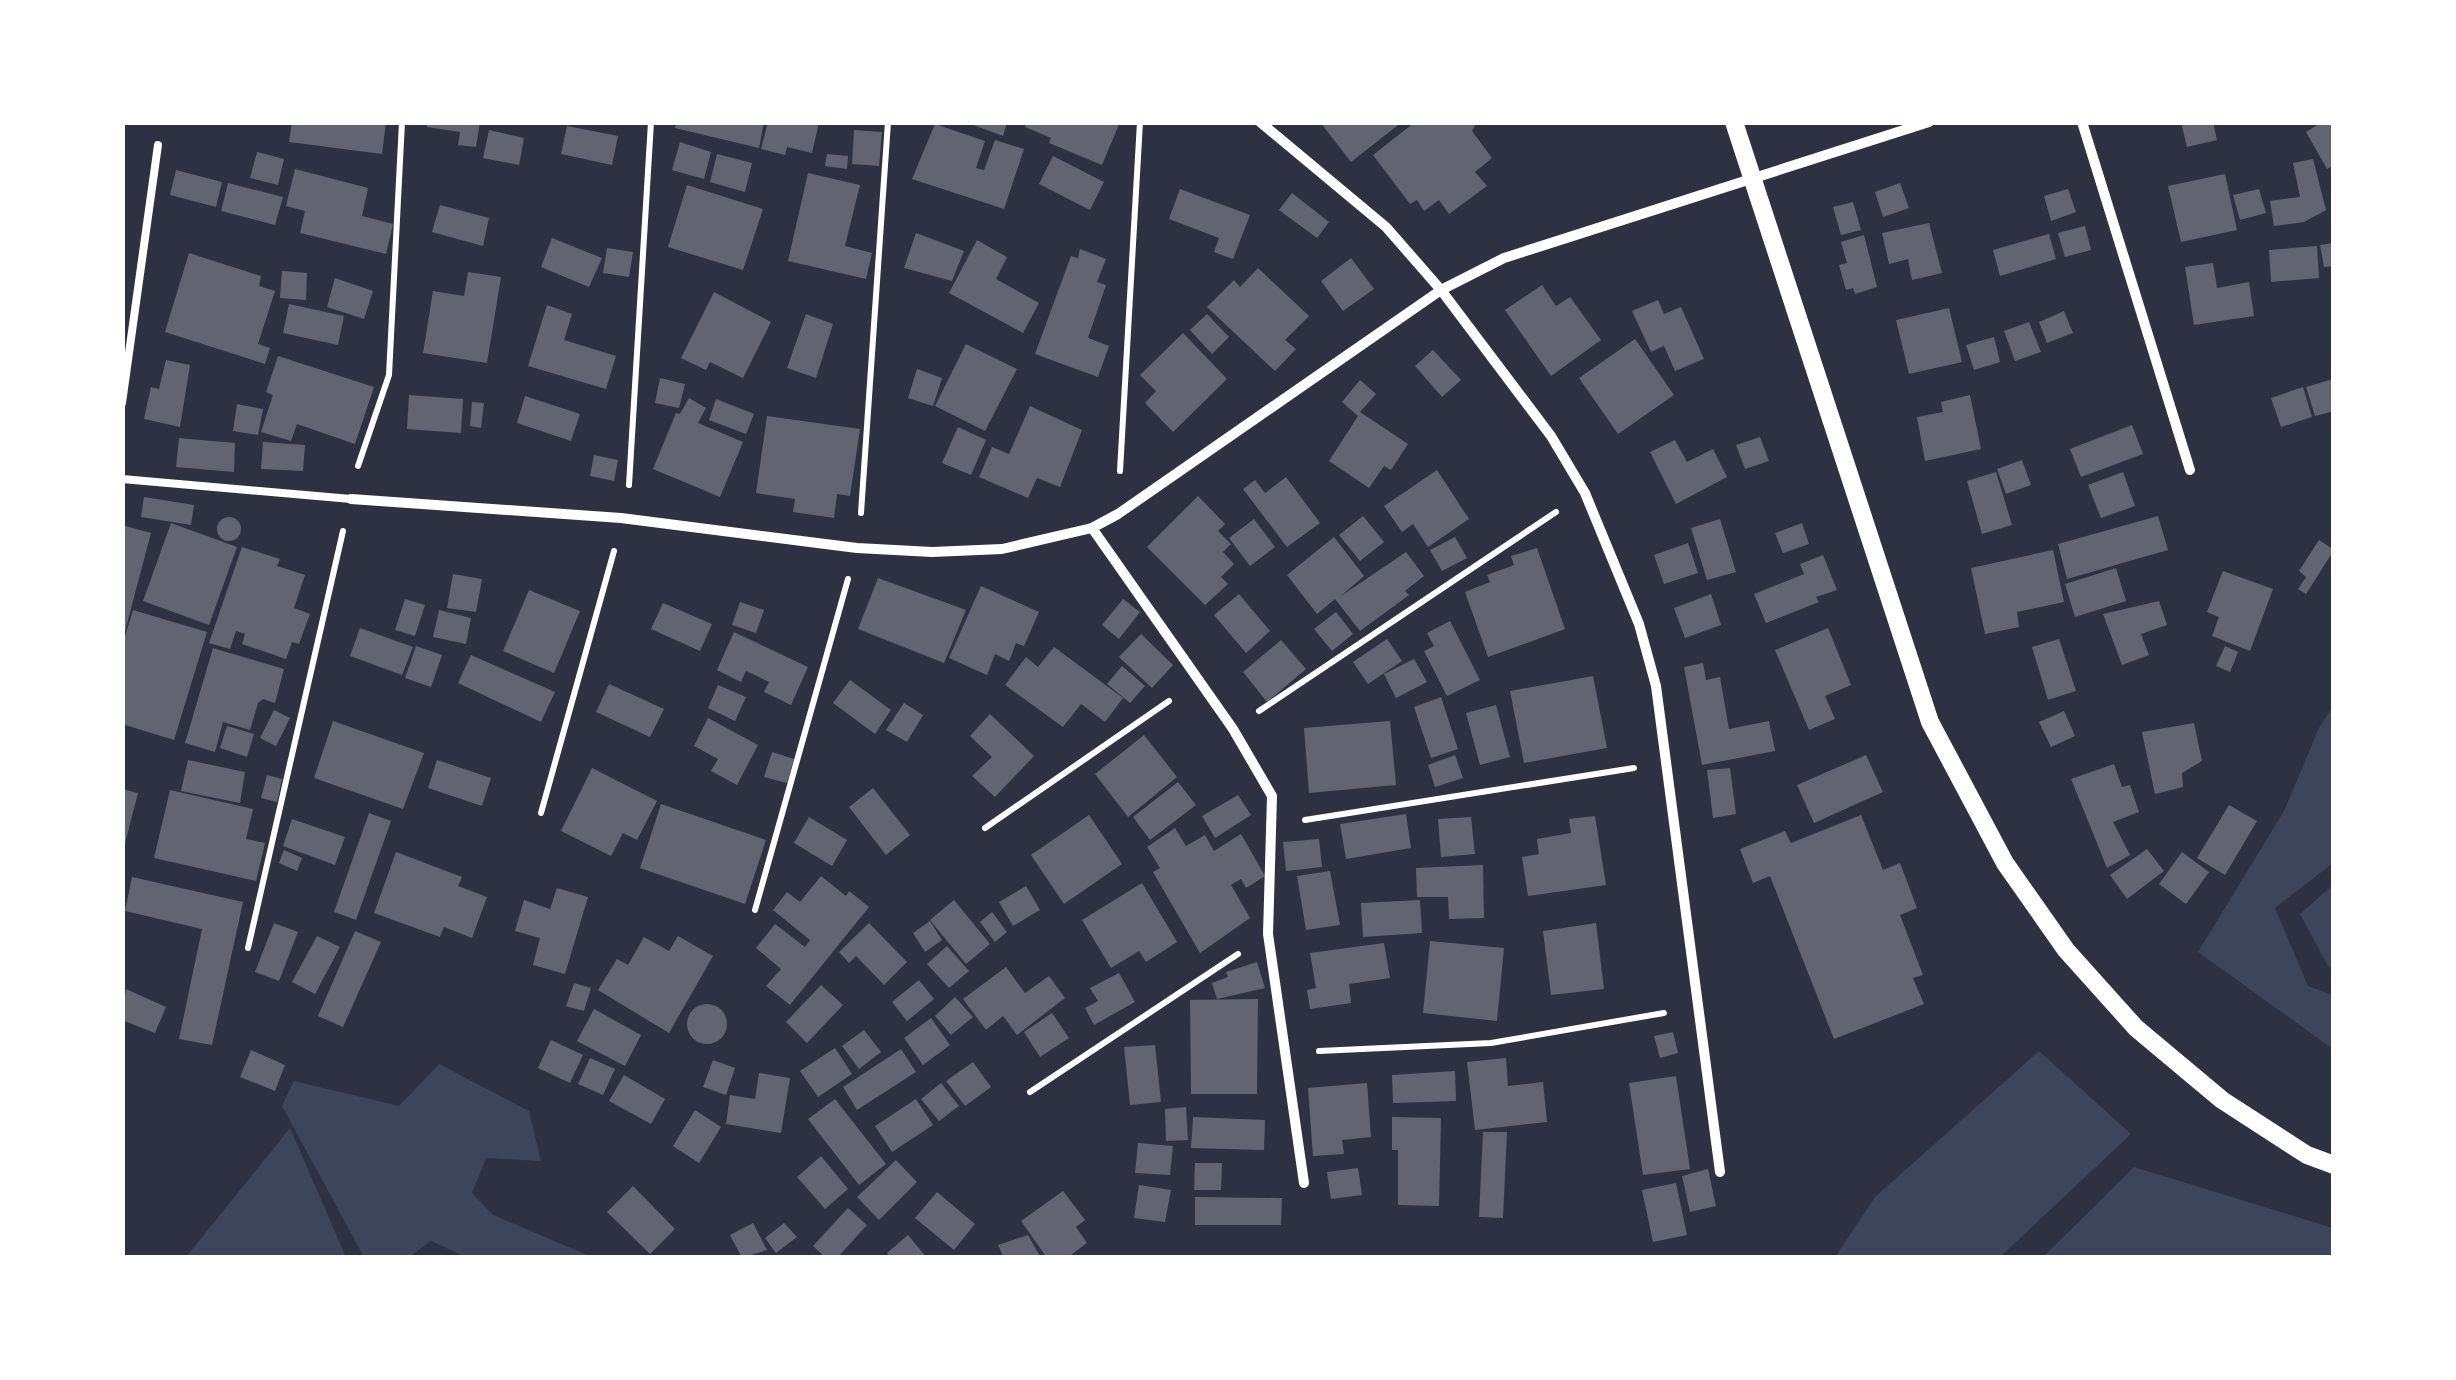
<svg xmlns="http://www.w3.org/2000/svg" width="2456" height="1380" viewBox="0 0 2456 1380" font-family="Manrope,sans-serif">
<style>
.green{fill:#3c4559}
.building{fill:#626471}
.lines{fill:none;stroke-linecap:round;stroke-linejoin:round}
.path{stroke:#fff;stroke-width:6}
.service{stroke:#fff;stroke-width:8}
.minor{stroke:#fff;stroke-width:10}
.tertiary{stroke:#fff;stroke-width:18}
</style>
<rect width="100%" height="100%" fill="#2d3142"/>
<!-- green -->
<g class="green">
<polygon points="2333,706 2333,863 2275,908 2308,986 2333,995 2333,1049 2198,952 2284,811 2319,728"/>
<polygon points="2333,885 2333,968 2328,966 2300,914"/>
<polygon points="2039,1051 2131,1134 2000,1257 1835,1257 1875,1197"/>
<polygon points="439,1064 529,1111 541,1161 486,1158 472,1193 493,1215 592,1257 466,1257 431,1241 409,1257 364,1257 282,1106 294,1081 399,1106"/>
<polygon points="290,1128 346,1257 186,1257"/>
<polygon points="2134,1167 2333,1228 2333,1257 2043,1257"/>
</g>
<!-- building -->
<g class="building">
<polygon points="292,122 386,122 382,154 289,142"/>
<polygon points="427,122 480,122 476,147 458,145 460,132 427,127"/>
<polygon points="677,122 764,122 759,148 675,128"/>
<polygon points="768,122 819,122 812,153 787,147 785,155 761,149"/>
<polygon points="965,122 1007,122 1003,136"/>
<polygon points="1027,122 1120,122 1102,165 1049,143 1051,138 1025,127"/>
<polygon points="1320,122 1402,122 1351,162"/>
<polygon points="1415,122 1477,122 1472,131 1492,158 1475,172 1487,186 1449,214 1439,200 1424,211 1417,200 1410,204 1373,155"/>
<polygon points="2181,122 2213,122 2217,140 2187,147"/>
<polygon points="2322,122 2334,125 2334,165 2327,169 2306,132"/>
<polygon points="935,124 985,141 976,168 984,170 995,140 1024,149 1004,209 912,179"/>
<polygon points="567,126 618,136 612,165 561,154"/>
<polygon points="489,130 524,138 519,165 483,158"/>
<polygon points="854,130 882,132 879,166 852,164"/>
<polygon points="680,142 711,152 704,179 672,170"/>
<polygon points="257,152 284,159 278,185 250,178"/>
<polygon points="717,154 752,163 745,192 710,182"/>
<polygon points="827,154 848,156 847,169 825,166"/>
<polygon points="1053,156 1104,182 1090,210 1039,184"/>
<polygon points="2313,159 2326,210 2304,222 2274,226 2270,201 2300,197 2293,163"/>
<polygon points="295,169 368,188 362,216 393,224 386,254 300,233 305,211 286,206"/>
<polygon points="176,170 222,182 216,207 170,195"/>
<polygon points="808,173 860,185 845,246 872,253 866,279 788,261"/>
<polygon points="2225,174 2237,230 2181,242 2168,186"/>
<polygon points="228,183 283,197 275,225 221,211"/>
<polygon points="1900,183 1909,208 1883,217 1875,192"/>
<polygon points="687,185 763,209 743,270 668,247"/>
<polygon points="1180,189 1250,215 1233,259 1214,252 1219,238 1169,219"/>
<polygon points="2068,189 2076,212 2051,221 2044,196"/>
<polygon points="2259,189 2266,213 2240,220 2233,195"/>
<polygon points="1292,193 1329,222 1317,238 1279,210"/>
<polygon points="1853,202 1861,230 1841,235 1833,207"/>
<polygon points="440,205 489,218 483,246 432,232"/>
<polygon points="1929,223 1942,273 1912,280 1908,259 1889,264 1882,233"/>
<polygon points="2085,226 2091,250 2065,257 2058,233"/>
<polygon points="916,233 964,251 952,281 904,268"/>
<polygon points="2049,234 2056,259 2000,276 1993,250"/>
<polygon points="1864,235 1877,287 1855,294 1853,288 1846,290 1839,265 1847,263 1841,242"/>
<polygon points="552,238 602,258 589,287 541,267"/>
<polygon points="977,240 1007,257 996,279 1039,303 1023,333 949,293"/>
<polygon points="2334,243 2334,266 2324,267 2320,245"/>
<polygon points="2317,246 2319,278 2271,282 2269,250"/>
<polygon points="607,248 633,252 629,277 603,273"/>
<polygon points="1080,249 1106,259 1097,282 1106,285 1088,338 1109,346 1098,377 1035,354 1071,256 1078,258"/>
<polygon points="189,253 261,276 259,286 275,291 258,344 270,348 265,364 165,332"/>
<polygon points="1351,258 1374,289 1343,311 1321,281"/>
<polygon points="2213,263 2217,288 2249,282 2254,316 2194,325 2185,267"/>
<polygon points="1258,268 1309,316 1285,340 1296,349 1275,371 1207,307 1234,280 1240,287"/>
<polygon points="282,271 307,273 306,300 280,298"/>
<polygon points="468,272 501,277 487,363 423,353 433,291 464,296"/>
<polygon points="335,278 373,291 364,319 327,307"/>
<polygon points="1542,285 1556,306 1570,297 1601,340 1551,376 1505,310"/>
<polygon points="714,292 771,322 743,378 710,362 706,370 681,358"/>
<polygon points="1658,300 1664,314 1681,307 1704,359 1675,371 1664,346 1651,352 1632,311"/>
<polygon points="289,304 344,316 338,345 283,333"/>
<polygon points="547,305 572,314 564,340 616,356 606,389 528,366"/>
<polygon points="1949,308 1962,362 1909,374 1896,320"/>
<polygon points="2064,311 2073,333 2047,343 2039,322"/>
<polygon points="806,314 833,324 816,378 787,368"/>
<polygon points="1207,314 1229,337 1212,354 1190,330"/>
<polygon points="2029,322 2041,352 2015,361 2004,331"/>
<polygon points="1183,333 1227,379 1173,432 1145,403 1156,391 1140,375"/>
<polygon points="1994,337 2000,362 1974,370 1966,345"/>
<polygon points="1635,339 1674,395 1618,434 1579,378"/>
<polygon points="966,344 1017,369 985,431 935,406"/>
<polygon points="1433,350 1461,380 1442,397 1415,366"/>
<polygon points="278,356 374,387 355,444 297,424 291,441 261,432 273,395 266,392"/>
<polygon points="166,360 190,365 180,427 144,419 151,387 159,389"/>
<polygon points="917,369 942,378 933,406 908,398"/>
<polygon points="660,378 685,384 679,408 655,403"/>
<polygon points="2333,379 2334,411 2315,416 2306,387"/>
<polygon points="1360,380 1376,394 1360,412 1408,444 1391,470 1384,466 1369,488 1329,461 1358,416 1342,402"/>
<polygon points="2303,387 2312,417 2281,427 2271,398"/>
<polygon points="409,395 463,399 461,433 407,429"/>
<polygon points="1970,395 1981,449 1925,461 1917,417 1943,412 1941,402"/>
<polygon points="525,396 580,414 571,441 517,423"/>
<polygon points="689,398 706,408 698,423 743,442 720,497 653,469 676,413 680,414"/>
<polygon points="716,399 754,414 746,434 709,420"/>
<polygon points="472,402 484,403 481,428 470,426"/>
<polygon points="237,404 263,409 258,435 233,431"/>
<polygon points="1030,406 1082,430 1060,487 1037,478 1028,498 979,477 992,447 1009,454"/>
<polygon points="767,416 860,429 850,496 837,494 834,518 793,512 795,499 756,493"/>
<polygon points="2132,425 2143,454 2081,477 2070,449"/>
<polygon points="958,427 986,440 971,475 942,463"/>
<polygon points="1760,437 1769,461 1745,469 1736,445"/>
<polygon points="179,438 235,443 234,472 176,467"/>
<polygon points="1675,440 1687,462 1713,449 1727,477 1676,504 1650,452"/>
<polygon points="263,442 305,445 303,471 261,469"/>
<polygon points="594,455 618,460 614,481 590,476"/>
<polygon points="2022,460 2031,485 2006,494 1997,469"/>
<polygon points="1437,470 1469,519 1428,547 1413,524 1402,532 1384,506"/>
<polygon points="1996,472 2012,525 1982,534 1967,481"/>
<polygon points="2123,472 2135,506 2101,518 2088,485"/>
<polygon points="1286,477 1320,523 1287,547 1243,489 1255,480 1265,493"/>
<polygon points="1198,496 1225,524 1218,531 1231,544 1223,552 1234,564 1221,577 1228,584 1205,605 1147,547"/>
<polygon points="144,497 194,505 191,525 141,517"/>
<polygon points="1363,516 1384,542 1360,561 1339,535"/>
<polygon points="2158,516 2168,550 2067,579 2058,544"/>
<circle cx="229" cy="529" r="12"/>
<polygon points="1254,519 1275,547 1250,566 1229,538"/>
<polygon points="1720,519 1736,572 1707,580 1691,528"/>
<polygon points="171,523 237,547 209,625 143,601"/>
<polygon points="1802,523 1809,544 1783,553 1775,533"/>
<polygon points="122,525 151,533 124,635 122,635"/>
<polygon points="1334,537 1364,576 1341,596 1406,552 1424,576 1405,591 1409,595 1360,631 1335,599 1317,614 1287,575"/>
<polygon points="1455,537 1467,558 1442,571 1430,550"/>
<polygon points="2319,540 2334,550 2306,594 2298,589 2306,577 2299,571"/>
<polygon points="1688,543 1698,573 1664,584 1654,555"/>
<polygon points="242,547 280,559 277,566 305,575 294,608 310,614 299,644 292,642 286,659 242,644 245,634 236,631 230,649 209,643"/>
<polygon points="1537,548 1565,629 1488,657 1465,592 1490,582 1487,575 1514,565 1511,556"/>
<polygon points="2053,550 2064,602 2017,612 2019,627 1985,634 1971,568"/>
<polygon points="1823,555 1837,590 1816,597 1819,602 1766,623 1754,594 1804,574 1800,564"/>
<polygon points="2116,568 2126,601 2075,617 2065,584"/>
<polygon points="2223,571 2273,589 2250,651 2212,636 2219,617 2207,612"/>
<polygon points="453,574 482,579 476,612 447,608"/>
<polygon points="878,578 966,610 944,663 858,629"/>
<polygon points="981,586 1039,612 1024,646 1016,643 1009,661 995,654 987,675 949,658"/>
<polygon points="529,590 580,611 554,673 503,651"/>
<polygon points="1239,594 1270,631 1246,653 1214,615"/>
<polygon points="1711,594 1721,625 1685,638 1674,608"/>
<polygon points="405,599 425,605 415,636 395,630"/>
<polygon points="1123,599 1140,612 1119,639 1102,625"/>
<polygon points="2159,601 2167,625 2141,634 2149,655 2122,665 2103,614"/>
<polygon points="740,602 764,610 756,633 732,625"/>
<polygon points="663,603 712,624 700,651 651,629"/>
<polygon points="133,610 207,632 174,740 122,724 122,646"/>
<polygon points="439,610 471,618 466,644 433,637"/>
<polygon points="1336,612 1353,634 1332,651 1314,629"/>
<polygon points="1450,621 1480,680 1447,696 1424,651 1434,646 1427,633"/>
<polygon points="360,628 413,647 402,675 350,656"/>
<polygon points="1828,628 1851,685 1825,696 1835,719 1809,730 1775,650"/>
<polygon points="734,632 808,667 791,705 764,692 769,682 746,671 741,682 717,670"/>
<polygon points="1141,634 1173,665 1152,688 1119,657"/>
<polygon points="1387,639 1402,661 1368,684 1353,662"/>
<polygon points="2059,639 2076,691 2048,700 2032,647"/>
<polygon points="1281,640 1306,669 1267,702 1243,672"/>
<polygon points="416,646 442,655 431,687 405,678"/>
<polygon points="2225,646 2238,652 2230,672 2216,666"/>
<polygon points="1054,647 1123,698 1105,722 1081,704 1063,727 1005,685 1026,657 1038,667"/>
<polygon points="213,648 284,669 275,703 263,699 258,703 250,730 223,722 215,752 185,743"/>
<polygon points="471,655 555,692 541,722 458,683"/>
<polygon points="1414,659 1427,682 1396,698 1384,674"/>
<polygon points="1703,663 1706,680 1720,677 1729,729 1769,721 1775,751 1702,765 1684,667"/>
<polygon points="1122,666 1145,686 1130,703 1107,684"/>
<polygon points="1593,676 1607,748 1524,763 1510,691"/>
<polygon points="850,680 891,710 875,734 833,703"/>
<polygon points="609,684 664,709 650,737 596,712"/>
<polygon points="718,685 746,697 735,721 708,708"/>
<polygon points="1441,697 1458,749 1431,758 1414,707"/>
<polygon points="904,703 923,715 907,742 886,730"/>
<polygon points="1496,705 1510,757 1480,765 1466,713"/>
<polygon points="274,710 290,718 276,746 260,738"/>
<polygon points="2064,711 2075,736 2051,747 2039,722"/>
<polygon points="990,714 1034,756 995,797 972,776 992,757 970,736"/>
<polygon points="708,718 758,745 737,785 711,771 718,759 694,746"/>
<polygon points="333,721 424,753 403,809 314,778"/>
<polygon points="1390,721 1396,785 1309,793 1304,728"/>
<polygon points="2194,723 2202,761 2182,773 2183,787 2155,794 2142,732"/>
<polygon points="227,726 254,734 247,757 220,748"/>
<polygon points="1144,735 1177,777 1128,817 1095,774"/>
<polygon points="772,752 794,759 787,783 764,777"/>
<polygon points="1455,755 1463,778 1435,787 1428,765"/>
<polygon points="1866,755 1883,792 1814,823 1797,785"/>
<polygon points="188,760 245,772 240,803 181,791"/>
<polygon points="437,760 491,778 482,806 428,788"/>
<polygon points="2114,764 2122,787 2130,785 2139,812 2113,822 2130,855 2107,868 2071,779"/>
<polygon points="592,768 657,801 637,840 623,833 611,856 561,831"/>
<polygon points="1730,768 1736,814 1713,818 1707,770"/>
<polygon points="267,775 282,779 277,802 261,798"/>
<polygon points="1178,782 1196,805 1150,840 1133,817"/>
<polygon points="873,788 910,835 886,855 849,807"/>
<polygon points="122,789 138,793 124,847 122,847"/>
<polygon points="170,790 253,809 246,839 265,843 256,881 154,858"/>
<polygon points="1238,795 1251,815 1215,838 1202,816"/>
<polygon points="661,804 766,840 745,904 640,868"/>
<polygon points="2229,805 2257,821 2225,875 2197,858"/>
<polygon points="369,813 391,821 356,920 334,912"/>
<polygon points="1406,814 1411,848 1346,859 1340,824"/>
<polygon points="1089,815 1122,864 1064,904 1031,855"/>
<polygon points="1861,815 1883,870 1900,863 1917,908 1900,915 1923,975 1913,978 1924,1004 1834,1039 1770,876 1753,883 1740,849 1785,831 1791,843"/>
<polygon points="1595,816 1606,885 1528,896 1522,857 1539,854 1537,839 1571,833 1569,819"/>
<polygon points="809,817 847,840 832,866 794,843"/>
<polygon points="1471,817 1475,854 1441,857 1438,819"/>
<polygon points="292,819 345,837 335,865 283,846"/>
<polygon points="1175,828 1186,846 1205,835 1214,851 1241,834 1265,876 1246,888 1241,879 1231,885 1250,918 1200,953 1153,872 1160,868 1147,847"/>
<polygon points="1319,839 1322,867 1286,871 1283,842"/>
<polygon points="2147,849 2164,871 2127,899 2110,875"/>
<polygon points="284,850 302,858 297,871 279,863"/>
<polygon points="396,852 462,877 458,886 487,897 472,938 444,927 440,937 374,913"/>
<polygon points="2182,852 2209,872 2186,904 2159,884"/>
<polygon points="1483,865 1484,918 1449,919 1448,897 1417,897 1416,868"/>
<polygon points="1330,871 1340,925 1306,930 1297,876"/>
<polygon points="821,876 846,896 849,891 869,907 790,1005 766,986 781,969 756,948 775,924 805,947 810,940 773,910 787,892 800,902"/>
<polygon points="132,877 243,902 212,1045 179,1039 202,929 125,911"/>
<polygon points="1142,883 1177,942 1146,962 1139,951 1111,968 1082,920"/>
<polygon points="1026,886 1040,910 1013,926 999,902"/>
<polygon points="557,888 588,897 565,974 533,965 540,938 515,931 524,900 550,909"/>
<polygon points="954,900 990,944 966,964 930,920"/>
<polygon points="1420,900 1422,933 1363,937 1361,903"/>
<polygon points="992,912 1007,932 995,942 980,922"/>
<polygon points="930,921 942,940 925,952 913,933"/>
<polygon points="274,923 298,932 279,981 255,972"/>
<polygon points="869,923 907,962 884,985 856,956 849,963 839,952"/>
<polygon points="1596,923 1604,989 1551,995 1543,931"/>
<polygon points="355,931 381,942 343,1027 318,1016"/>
<polygon points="317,936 340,947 315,994 292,982"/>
<polygon points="678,936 713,956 669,1033 598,990 617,959 628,965 644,937 669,951"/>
<polygon points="1430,941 1504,948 1497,1021 1423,1013"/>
<polygon points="1384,943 1390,978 1349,984 1351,1003 1310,1009 1307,990 1316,988 1310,953"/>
<polygon points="947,946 969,971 949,988 927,964"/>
<polygon points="1257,962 1265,988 1217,999 1212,983 1228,977 1226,972"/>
<polygon points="1006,967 1025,993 1049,976 1065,998 1017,1035 1003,1016 986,1030 963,999"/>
<polygon points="1119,973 1135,1002 1094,1025 1085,1008 1098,1001 1090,988"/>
<polygon points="919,980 934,999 907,1021 892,1002"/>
<polygon points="574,983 591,988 584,1011 566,1006"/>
<polygon points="821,985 843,1005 807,1043 786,1022"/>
<polygon points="126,989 166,1007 155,1033 122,1020"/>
<polygon points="955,997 973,1017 951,1035 935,1016"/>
<polygon points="1258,999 1257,1094 1191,1094 1190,1000"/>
<circle cx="707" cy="1024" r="20"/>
<polygon points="594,1009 641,1035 625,1066 577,1041"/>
<polygon points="1052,1013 1069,1038 1040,1057 1024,1032"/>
<polygon points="931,1018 950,1045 923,1065 904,1038"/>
<polygon points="864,1030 881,1052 859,1069 842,1046"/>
<polygon points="1673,1032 1678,1053 1660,1058 1654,1036"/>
<polygon points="551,1040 583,1055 570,1083 538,1068"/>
<polygon points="1155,1045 1161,1102 1130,1105 1124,1047"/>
<polygon points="835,1048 852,1074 818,1097 800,1071"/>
<polygon points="901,1049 916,1072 857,1110 843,1087"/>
<polygon points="251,1050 285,1065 275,1091 240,1077"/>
<polygon points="590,1058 615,1069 603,1095 578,1084"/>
<polygon points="1506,1058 1508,1086 1543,1082 1547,1122 1475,1130 1467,1062"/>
<polygon points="713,1060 735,1068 726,1095 703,1087"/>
<polygon points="973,1062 991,1087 965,1106 946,1081"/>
<polygon points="1455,1071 1456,1101 1393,1103 1392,1075"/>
<polygon points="759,1073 790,1078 781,1133 726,1124 730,1095 755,1099"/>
<polygon points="624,1075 665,1099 651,1124 609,1101"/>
<polygon points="1676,1076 1690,1169 1643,1175 1629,1083"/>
<polygon points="941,1083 959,1106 939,1121 921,1099"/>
<polygon points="1367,1083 1371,1137 1342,1140 1344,1154 1313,1156 1308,1088"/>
<polygon points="835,1099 886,1164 859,1185 808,1119"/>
<polygon points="916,1099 933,1125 892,1152 875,1126"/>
<polygon points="1186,1107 1188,1140 1166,1141 1165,1109"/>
<polygon points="695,1110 721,1127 699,1163 673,1146"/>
<polygon points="1193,1117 1265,1120 1264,1150 1191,1148"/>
<polygon points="1392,1117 1441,1118 1439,1206 1398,1205 1398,1150 1392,1150"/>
<polygon points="1483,1132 1507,1132 1503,1218 1479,1217"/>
<polygon points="1138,1143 1173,1146 1170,1175 1135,1173"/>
<polygon points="821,1156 848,1189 825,1209 797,1177"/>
<polygon points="896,1160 917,1182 879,1220 857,1197"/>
<polygon points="1195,1163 1222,1163 1221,1190 1194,1190"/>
<polygon points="1358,1168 1362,1195 1331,1199 1327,1172"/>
<polygon points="1708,1169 1716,1206 1690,1212 1682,1176"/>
<polygon points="1676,1183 1687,1235 1653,1242 1642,1190"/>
<polygon points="1139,1185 1171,1190 1165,1222 1134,1218"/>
<polygon points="633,1186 675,1229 650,1254 607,1212"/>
<polygon points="1063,1191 1085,1220 1076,1227 1087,1243 1067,1258 1047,1258 1021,1221"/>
<polygon points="937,1192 975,1224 954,1250 915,1218"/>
<polygon points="1195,1197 1282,1198 1281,1225 1195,1225"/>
<polygon points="848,1208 867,1225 837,1258 826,1258 813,1246"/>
<polygon points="753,1223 767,1250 742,1258 730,1235"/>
<polygon points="784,1223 797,1237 776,1253 765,1238"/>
<polygon points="908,1235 927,1258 891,1258 887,1253"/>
<polygon points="1028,1235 1041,1258 1004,1258 998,1245"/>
</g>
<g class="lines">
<!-- path -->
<g class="path">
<polyline points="358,466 389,375 402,122"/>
<polyline points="1120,471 1140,122"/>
<polyline points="629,485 651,122"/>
<polyline points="861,513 888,122"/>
<polyline points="1259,711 1556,512"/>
<polyline points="541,813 614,551"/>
<polyline points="1305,820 1634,768"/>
<polyline points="985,828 1169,701"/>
<polyline points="755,910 848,579"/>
<polyline points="248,948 343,531"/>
<polyline points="1319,1051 1491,1043 1664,1013"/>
<polyline points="1030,1092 1238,954"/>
</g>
<!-- service -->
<g class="service">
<polyline points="122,403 158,145"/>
<polyline points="122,479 351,499"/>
</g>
<!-- minor -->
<g class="minor">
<polyline points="1260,122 1386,227 1441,290 1551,436 1585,493 1639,624 1656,686 1720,1172"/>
<polyline points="2082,122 2190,470"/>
<polyline points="351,499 621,518 857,548 932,552 1002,549 1092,528 1118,514 1441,290 1504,258 1929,122"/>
<polyline points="1092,528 1233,729 1272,796 1268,934 1304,1183"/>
</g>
<!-- tertiary -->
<polyline class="tertiary" points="1734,122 1930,722 2005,863 2066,950 2136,1028 2222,1100 2307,1155 2334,1165"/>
</g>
<!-- border -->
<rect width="2456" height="1380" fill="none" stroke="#ffffff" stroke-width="250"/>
</svg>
